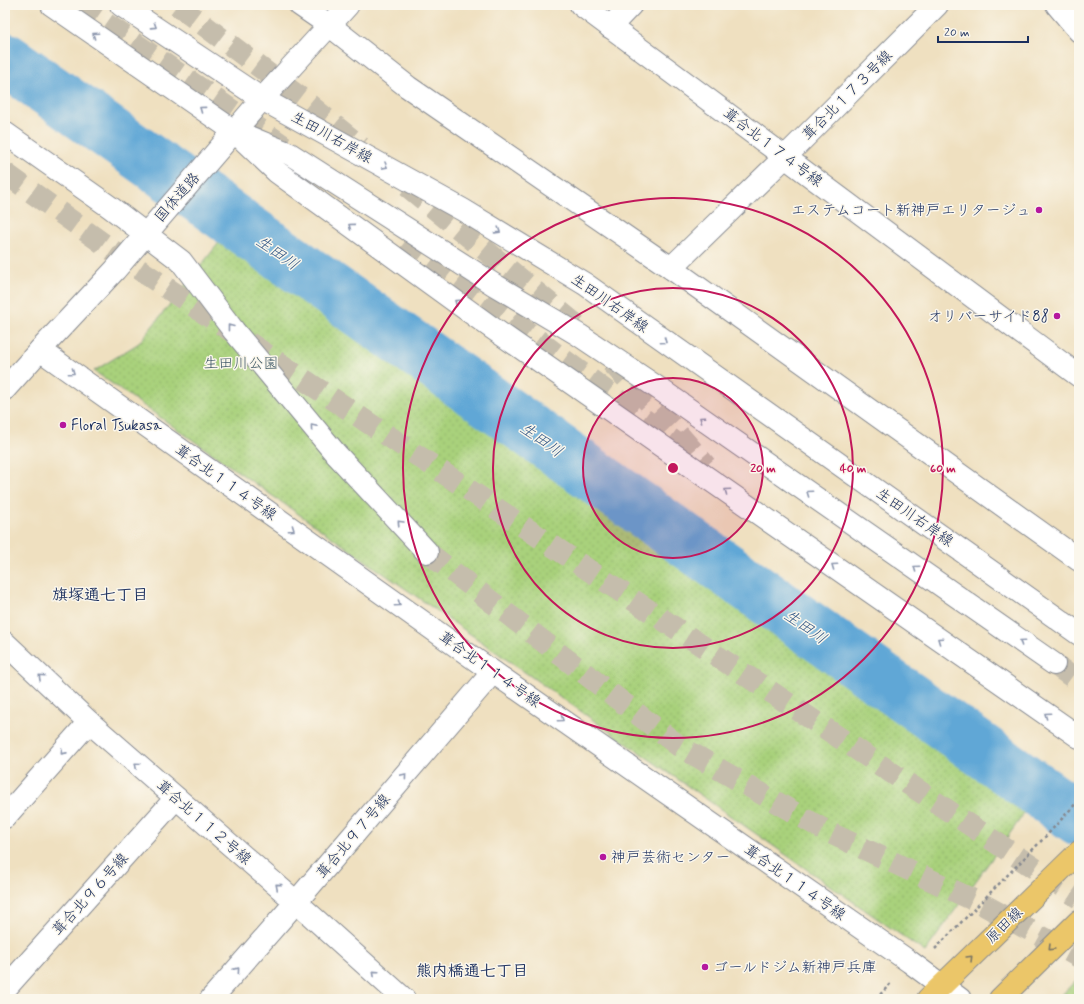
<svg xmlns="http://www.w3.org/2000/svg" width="1084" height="1004" viewBox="0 0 1084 1004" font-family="Mynerve,'Klee One',sans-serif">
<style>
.park{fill:url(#park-dots);stroke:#62806d}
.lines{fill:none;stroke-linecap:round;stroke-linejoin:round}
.river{stroke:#60a7d6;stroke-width:54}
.tertiary-tunnel{stroke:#c5bdac;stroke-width:22;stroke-dasharray:22 11;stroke-linecap:butt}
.minor-casing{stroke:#85888f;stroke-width:24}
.tertiary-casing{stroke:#85888f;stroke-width:24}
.primary-casing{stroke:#85888f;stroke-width:24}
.path{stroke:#85888f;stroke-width:2.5;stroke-dasharray:3 3;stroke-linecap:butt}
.minor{stroke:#fff;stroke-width:22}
.tertiary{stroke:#fff;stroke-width:22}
.primary{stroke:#ebc669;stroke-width:22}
.oneway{stroke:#8d97ae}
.oneway2{stroke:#797363}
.ring{fill:none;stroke:#c2185b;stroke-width:2}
.poi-dot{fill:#b5179e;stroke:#fbf7ec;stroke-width:1.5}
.labels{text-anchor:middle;stroke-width:3;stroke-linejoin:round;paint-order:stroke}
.street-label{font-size:15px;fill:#1b2f5e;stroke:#fbf7ec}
.poi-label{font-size:15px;fill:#1b2f5e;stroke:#fbf7ec;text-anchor:start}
.park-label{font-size:15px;fill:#3e5866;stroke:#fbf7ec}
.water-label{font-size:16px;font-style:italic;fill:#335988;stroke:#fbf7ec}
.neighbourhood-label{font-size:16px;font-weight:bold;fill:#1b2f5e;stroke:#fbf7ec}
.centre{fill:#c2185b;stroke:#fbf7ec;stroke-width:2}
.ring-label{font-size:12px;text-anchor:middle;font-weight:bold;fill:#c2185b;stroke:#fbf7ec;stroke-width:3;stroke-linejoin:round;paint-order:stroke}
</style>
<defs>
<pattern id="park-dots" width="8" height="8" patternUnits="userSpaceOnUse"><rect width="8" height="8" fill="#a9d17c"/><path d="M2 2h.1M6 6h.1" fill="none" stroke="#91b46e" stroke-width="1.8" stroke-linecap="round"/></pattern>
</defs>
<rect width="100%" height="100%" fill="#fbf7ec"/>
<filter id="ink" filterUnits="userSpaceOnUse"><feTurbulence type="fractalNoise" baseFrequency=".025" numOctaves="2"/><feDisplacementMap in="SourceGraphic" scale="8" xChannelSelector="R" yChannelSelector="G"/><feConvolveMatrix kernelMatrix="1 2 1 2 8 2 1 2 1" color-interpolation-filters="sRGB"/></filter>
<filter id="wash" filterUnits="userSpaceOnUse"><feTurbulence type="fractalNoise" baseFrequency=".012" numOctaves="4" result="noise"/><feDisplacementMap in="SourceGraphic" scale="16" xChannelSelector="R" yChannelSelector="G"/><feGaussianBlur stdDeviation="0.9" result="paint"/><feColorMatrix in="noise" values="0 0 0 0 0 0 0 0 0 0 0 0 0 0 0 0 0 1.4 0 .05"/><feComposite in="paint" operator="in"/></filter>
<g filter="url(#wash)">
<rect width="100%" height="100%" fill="#efe0c0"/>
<!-- park -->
<g class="park">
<polygon points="222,239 1028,808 925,952 94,371 139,343"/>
<polygon points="1079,977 1079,999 1058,999"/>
</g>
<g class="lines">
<!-- river -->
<polyline class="river" points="5,59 1079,819"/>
</g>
</g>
<g filter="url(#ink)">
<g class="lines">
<!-- tertiary-tunnel -->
<g class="tertiary-tunnel">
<polyline points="79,5 284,146"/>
<polyline points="177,5 306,102 361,147"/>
<polyline points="5,173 137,268 1079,898"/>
<polyline points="407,186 580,328"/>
<polyline points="407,239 556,354 687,451"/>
<polyline points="611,362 673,428 706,466"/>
<polyline points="427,552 679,746 828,832 982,904 1079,957"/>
<polyline points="1054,664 1079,682"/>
</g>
<defs>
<g id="minor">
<polyline points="300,5 329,25 408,87 671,268 1079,560"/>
<polyline points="581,5 1079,376"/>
<polyline points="1057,5 1079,31"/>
<polyline points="610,27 631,5"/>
<polyline points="671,268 785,157 937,5"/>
<polyline points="40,350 493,672 910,962 960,999"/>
<polyline points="5,643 89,722 296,902 404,999"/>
<polyline points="5,817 89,722"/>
<polyline points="5,989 176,798"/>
<polyline points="211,999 296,902 493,672"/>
</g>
<g id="tertiary">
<polyline points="52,5 234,131 277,172 488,325 1079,737"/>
<polyline points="121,5 262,99 463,210 585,284 1079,634"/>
<polyline points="5,133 110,207 181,261 234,331 336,454 427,552"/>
<polyline points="244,135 290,154 493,284 579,335 661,390 1054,664"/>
<polyline points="5,389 40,350 115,270 262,99 348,5"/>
</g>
<g id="primary">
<polyline points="928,999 1079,852"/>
<polyline points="1000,999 1079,921"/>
</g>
</defs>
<!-- minor casing -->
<use href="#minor" class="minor-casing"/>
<!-- tertiary casing -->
<use href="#tertiary" class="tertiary-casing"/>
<!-- primary casing -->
<use href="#primary" class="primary-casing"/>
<!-- path -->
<g class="path">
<polyline points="935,949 1047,835 1079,800"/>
<polyline points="876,999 892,982"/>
</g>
<!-- minor -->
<use href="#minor" class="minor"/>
<!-- tertiary -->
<use href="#tertiary" class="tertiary"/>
<!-- primary -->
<use href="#primary" class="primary"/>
</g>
<!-- one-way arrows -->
<defs><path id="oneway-chevron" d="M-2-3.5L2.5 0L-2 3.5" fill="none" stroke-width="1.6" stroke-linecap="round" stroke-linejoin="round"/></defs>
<g class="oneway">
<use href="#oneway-chevron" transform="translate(154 26) rotate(33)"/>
<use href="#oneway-chevron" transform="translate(95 35) rotate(-145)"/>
<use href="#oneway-chevron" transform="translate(202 109) rotate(-144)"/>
<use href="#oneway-chevron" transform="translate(385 166) rotate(29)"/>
<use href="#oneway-chevron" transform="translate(351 226) rotate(-144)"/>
<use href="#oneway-chevron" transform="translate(498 231) rotate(32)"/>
<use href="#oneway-chevron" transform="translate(457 302) rotate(-144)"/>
<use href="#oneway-chevron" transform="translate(230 327) rotate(-128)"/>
<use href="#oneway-chevron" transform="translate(664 341) rotate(35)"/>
<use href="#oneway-chevron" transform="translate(72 372) rotate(35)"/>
<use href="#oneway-chevron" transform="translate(702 419) rotate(-145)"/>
<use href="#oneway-chevron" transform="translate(313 427) rotate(-130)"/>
<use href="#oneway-chevron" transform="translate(727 491) rotate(-145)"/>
<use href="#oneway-chevron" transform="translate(809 493) rotate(-145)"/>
<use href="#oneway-chevron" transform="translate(400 523) rotate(-133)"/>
<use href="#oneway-chevron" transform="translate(292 529) rotate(35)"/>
<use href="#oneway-chevron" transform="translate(834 566) rotate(-145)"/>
<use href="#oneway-chevron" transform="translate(916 568) rotate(-145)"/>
<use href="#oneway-chevron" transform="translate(398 604) rotate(35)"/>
<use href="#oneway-chevron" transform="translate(940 640) rotate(-145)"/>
<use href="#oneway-chevron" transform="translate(1022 642) rotate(-145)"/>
<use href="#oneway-chevron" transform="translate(41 677) rotate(-137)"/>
<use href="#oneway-chevron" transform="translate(1047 715) rotate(-145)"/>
<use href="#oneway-chevron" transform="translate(561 719) rotate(35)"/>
<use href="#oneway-chevron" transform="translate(63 752) rotate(132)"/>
<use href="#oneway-chevron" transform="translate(137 765) rotate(-139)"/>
<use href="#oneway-chevron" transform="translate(404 776) rotate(-50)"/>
<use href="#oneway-chevron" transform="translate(278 886) rotate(-139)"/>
<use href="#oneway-chevron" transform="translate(237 970) rotate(-49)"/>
<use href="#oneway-chevron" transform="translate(375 973) rotate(-138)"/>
</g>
<g class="oneway2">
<use href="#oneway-chevron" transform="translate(1051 948) rotate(135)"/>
<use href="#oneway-chevron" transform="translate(970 958) rotate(-45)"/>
</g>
</g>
<!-- distance rings -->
<circle cx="673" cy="468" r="90" fill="#c2185b" fill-opacity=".12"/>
<g class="ring">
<circle cx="673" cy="468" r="90"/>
<circle cx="673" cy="468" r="180"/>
<circle cx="673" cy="468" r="270"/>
</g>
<!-- markers -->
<g class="poi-dot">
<circle cx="1039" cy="210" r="4"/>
<circle cx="1057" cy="316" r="4"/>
<circle cx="63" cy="425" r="4"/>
<circle cx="603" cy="857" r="4"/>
<circle cx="705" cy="967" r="4"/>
</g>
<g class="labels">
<!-- street labels -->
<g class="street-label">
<text transform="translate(847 95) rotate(-45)" y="5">葺合北１７３号線</text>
<text transform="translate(332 137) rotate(29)" y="5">生田川右岸線</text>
<text transform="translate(773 147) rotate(37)" y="5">葺合北１７４号線</text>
<text transform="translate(177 197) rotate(-49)" y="5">国体道路</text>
<text transform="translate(610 303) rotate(35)" y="5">生田川右岸線</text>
<text transform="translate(226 482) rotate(35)" y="5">葺合北１１４号線</text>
<text transform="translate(915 517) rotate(35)" y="5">生田川右岸線</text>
<text transform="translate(490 669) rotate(35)" y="5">葺合北１１４号線</text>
<text transform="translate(204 822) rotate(41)" y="5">葺合北１１２号線</text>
<text transform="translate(353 836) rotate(-50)" y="5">葺合北９７号線</text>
<text transform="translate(795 882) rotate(35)" y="5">葺合北１１４号線</text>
<text transform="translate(90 894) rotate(-48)" y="5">葺合北９６号線</text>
<text transform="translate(1004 925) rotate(-44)" y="5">原田線</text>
</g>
<!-- poi labels -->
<g class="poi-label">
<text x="1031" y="215" text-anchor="end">エステムコート新神戸エリタージュ</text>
<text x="1049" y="321" text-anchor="end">オリバーサイド88</text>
<text x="71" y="430">Floral Tsukasa</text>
<text x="611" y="862">神戸芸術センター</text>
<text x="713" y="972">ゴールドジム新神戸兵庫</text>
</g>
<!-- park labels -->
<g class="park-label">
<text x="241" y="368">生田川公園</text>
</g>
<!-- water labels -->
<g class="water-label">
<text transform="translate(278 252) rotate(35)" y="6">生田川</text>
<text transform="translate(542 439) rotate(35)" y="6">生田川</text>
<text transform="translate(806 626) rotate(35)" y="6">生田川</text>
</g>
<!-- neighbourhood labels -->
<g class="neighbourhood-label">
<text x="100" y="600">旗塚通七丁目</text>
<text x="472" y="976">熊内橋通七丁目</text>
</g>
</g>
<circle cx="673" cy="468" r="6" class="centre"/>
<g class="ring-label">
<text x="763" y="472">20 m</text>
<text x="853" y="472">40 m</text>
<text x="943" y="472">60 m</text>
</g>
<!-- margin -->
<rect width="1084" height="1004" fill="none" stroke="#fbf7ec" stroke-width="20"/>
<!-- scale -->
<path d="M938 36v6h90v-6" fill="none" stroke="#1b2f5e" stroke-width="2"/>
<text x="944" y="36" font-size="12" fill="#1b2f5e" stroke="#fbf7ec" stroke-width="3" paint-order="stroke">20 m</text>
</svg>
